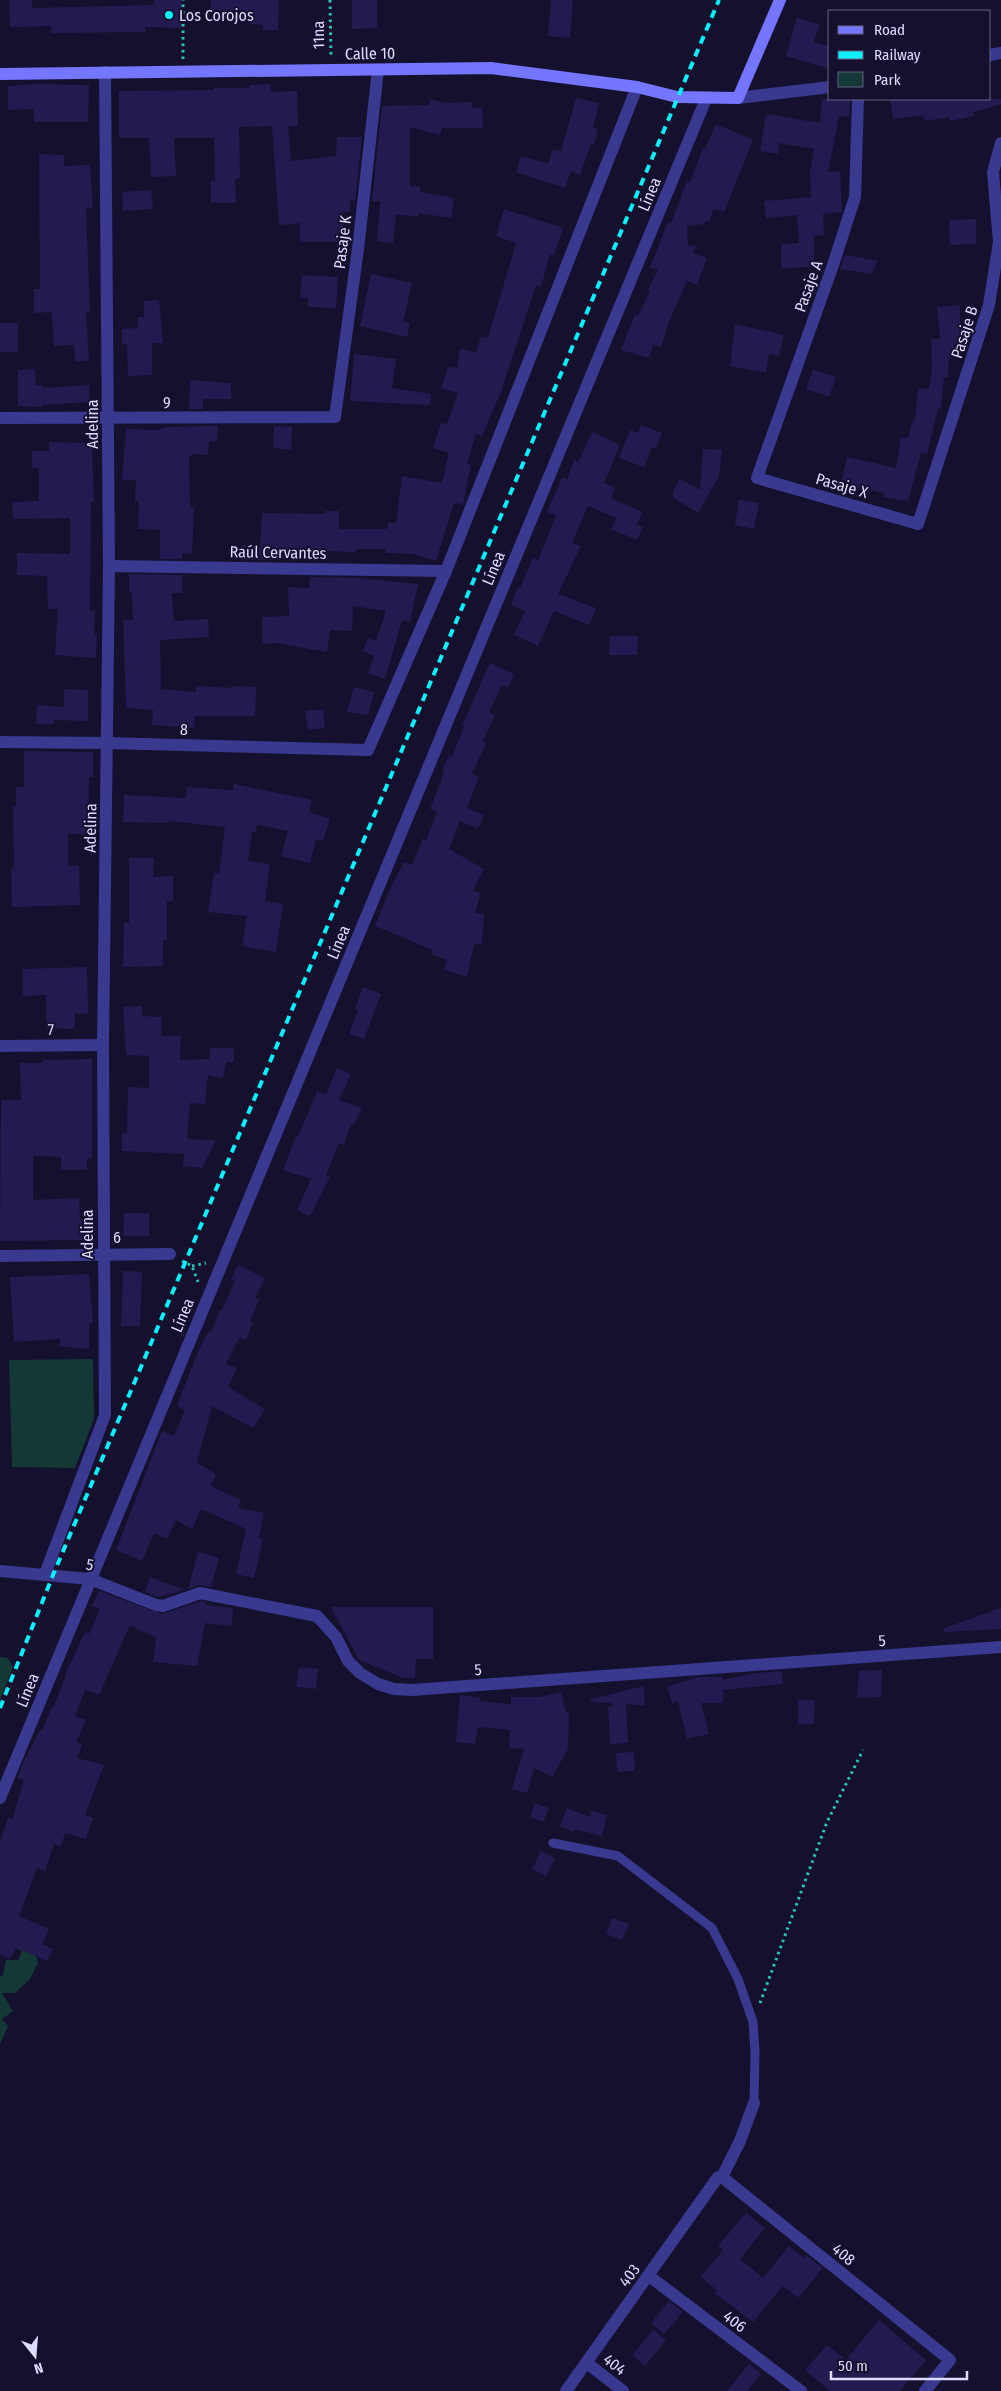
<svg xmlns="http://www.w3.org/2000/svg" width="1001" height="2391" viewBox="0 0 1001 2391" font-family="'Fira Sans Condensed',sans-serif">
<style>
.green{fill:#133835}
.building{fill:#231b50}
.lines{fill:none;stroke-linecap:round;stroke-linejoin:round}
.path{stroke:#29c6b6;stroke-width:3;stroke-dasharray:2.5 4;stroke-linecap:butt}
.lane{stroke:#39398f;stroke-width:9}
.street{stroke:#39398f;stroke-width:12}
.secondary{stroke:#7476ff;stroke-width:12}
.rail{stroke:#09f1ff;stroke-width:4;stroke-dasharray:8 6;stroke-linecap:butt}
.poi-dot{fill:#09f1ff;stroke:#14102e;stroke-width:2}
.labels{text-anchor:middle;stroke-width:4;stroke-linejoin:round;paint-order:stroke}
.poi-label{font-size:16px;fill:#dfddff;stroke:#14102e;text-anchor:start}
.street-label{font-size:16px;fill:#dfddff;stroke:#14102e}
</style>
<rect width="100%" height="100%" fill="#14102e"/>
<!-- green -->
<g class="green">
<polygon points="93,1359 94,1419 75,1468 12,1467 9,1360"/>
<polygon points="0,1657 8,1658 13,1667 0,1700"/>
<polygon points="31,1938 38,1963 30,1979 15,1993 2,1993 13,2011 2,2019 8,2026 0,2044 0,1976 3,1975 6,1960 18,1960 22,1951 0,1941"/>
</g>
<!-- building -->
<g class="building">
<polygon points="9,0 32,0 32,8 154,5 154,0 181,0 182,28 145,27 145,32 51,33 51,26 10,27"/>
<polygon points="211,0 279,0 278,30 263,30 263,25 250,24 250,20 211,20"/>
<polygon points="352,0 377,0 377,28 352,29"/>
<polygon points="551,0 573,0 570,38 548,36"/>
<polygon points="797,17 820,25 813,42 830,46 830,69 786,56"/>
<polygon points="35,84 89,85 88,122 34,122 34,109 8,110 8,86"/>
<polygon points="270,84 271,92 297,91 298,126 288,126 291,161 336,156 337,137 362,137 355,201 350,200 350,212 343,212 343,242 300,242 300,223 279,225 272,126 239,127 240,179 235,179 236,203 211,203 211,181 215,181 214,138 174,138 176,176 151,177 149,138 119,138 119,91 214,90 214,88 249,88 249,85"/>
<polygon points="576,98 599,103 593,128 598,129 594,145 591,144 580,175 571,171 565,188 516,172 521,156 548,164 553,149 561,151"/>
<polygon points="430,99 445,103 472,102 472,108 482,108 483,128 442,128 440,135 410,127 410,186 420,187 420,192 454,198 451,218 418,213 418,216 396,215 393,243 377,242 380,201 372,201 382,106 429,105"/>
<polygon points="822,99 850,99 849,117 839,116 828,172 840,171 842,212 823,214 824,235 814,236 814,267 781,268 781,244 799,243 797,215 766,218 764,201 811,197 810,171 814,149 779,143 778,154 760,151 766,114 820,123"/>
<polygon points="890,99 1001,99 1001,104 973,112 974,116 950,121 949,117 924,121 923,115 893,119"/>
<polygon points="716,124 753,140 724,212 714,209 709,222 705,221 704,224 687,226 688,246 696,245 693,253 707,258 697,285 687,281 670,319 661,347 653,345 649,358 621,350 635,315 638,316 650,291 648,290 658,270 650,268 668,222 671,223 687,181 690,182 703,148 705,149"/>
<polygon points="39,154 64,155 64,166 90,165 93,208 86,208 90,312 86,312 89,361 75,361 74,345 54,346 52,312 34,313 34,289 40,289"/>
<polygon points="151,190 153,209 123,211 122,192"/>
<polygon points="504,209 563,228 554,255 550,254 541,287 536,285 501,392 482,436 476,434 467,464 471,465 463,504 454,503 436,561 413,554 386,553 386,549 356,549 356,552 285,550 285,560 241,560 241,545 260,547 262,513 325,514 325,511 339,511 339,529 387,529 388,523 396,523 402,476 442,483 449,453 433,448 441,423 447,424 458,393 441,388 448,367 457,368 460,348 476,353 481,336 488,338 516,243 496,236"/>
<polygon points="976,219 976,244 950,245 949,220"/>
<polygon points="845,255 878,261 871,274 840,269"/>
<polygon points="371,274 412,283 403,322 410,323 407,337 360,326"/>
<polygon points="302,275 338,277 336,308 308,307 308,298 300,298"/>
<polygon points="159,300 163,343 152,343 152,375 128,376 127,344 122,345 122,329 138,328 138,317 144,317 144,301"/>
<polygon points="960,305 961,358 949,358 948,377 944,377 941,409 938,408 927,454 921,453 908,501 883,497 884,493 841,484 847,457 896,468 901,437 908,438 913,420 915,421 918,388 929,389 932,367 931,339 940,339 937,307"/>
<rect x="0" y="323" width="18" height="29"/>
<polygon points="735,324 784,335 779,356 769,354 766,373 730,366"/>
<polygon points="354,354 396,359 392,388 431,394 430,405 350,401"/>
<polygon points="35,369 36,385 43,385 43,388 89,385 90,402 42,405 42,407 18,406 18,370"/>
<polygon points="813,369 836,377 829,397 806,389"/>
<polygon points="190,380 231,383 231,399 203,399 203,409 189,409"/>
<polygon points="641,425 662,433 656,448 652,447 644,467 619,458 630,430 638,433"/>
<polygon points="205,426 218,426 217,442 209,441 208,455 192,454 192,456 189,456 190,507 194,507 192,554 182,553 182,559 160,559 160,530 138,529 139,501 135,501 136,480 122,480 126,429 157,430 169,427"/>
<polygon points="274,426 292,427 291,450 273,448"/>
<polygon points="592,432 620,445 604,483 615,488 611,498 642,512 637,525 643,527 637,540 611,529 617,518 588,506 572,543 581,546 558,594 596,608 589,625 554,611 538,646 514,635 525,611 511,605 518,587 520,588 533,558 538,560 556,516 547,512 562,477 567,479 574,460 578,462"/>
<polygon points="49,442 92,443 94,502 91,502 90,611 95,611 94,635 97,635 96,658 55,655 58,609 48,609 47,576 17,575 17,553 70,554 70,518 13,519 12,502 39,501 39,468 32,468 32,451 49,451"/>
<polygon points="703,449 722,450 719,476 698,513 673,497 673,492 680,479 700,490"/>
<polygon points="739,500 759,503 754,529 735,525"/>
<polygon points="129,574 182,575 182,593 172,593 174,621 208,619 209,637 160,640 161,689 196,692 196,686 231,688 231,686 256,687 255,716 195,716 194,728 152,725 153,710 126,708 123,620 133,620 132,592 129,592"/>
<polygon points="310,577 358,578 418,584 410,622 402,620 385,679 368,673 374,656 363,651 368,638 376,641 386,611 353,606 352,631 330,630 327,652 276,643 262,644 262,617 289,616 288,587 309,588"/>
<polygon points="610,636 638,636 637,655 609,655"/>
<polygon points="490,663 514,674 508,688 502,685 489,712 495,715 482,742 486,743 472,774 479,777 467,808 484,815 478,829 460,821 449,849 484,869 473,890 481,893 475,913 484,914 482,944 474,944 467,977 444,970 447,960 432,954 433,950 375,926 390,889 404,862 412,865 423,838 426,840 437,812 430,809 444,773 442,772 449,755 452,756 464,727 462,726"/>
<polygon points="354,687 374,692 368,715 347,712"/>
<polygon points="64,689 88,690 88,721 54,720 54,724 36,724 37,705 64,707"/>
<polygon points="323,709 325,728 308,730 305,711"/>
<polygon points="24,751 93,752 93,777 89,777 88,834 68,834 68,866 79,866 80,905 12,907 11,868 14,868 13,806 16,806 16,787 24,787"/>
<polygon points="234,784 312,800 309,812 330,819 323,841 316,839 310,863 281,856 288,831 257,825 256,832 252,831 248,861 270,864 265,901 283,904 276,952 242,946 247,916 208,912 214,873 219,874 225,827 169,821 168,823 123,822 124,795 186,798 187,787 233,790"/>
<polygon points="129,858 154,858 153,877 173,876 173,901 167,901 167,940 163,940 163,966 123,967 124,923 129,923"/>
<polygon points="87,967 88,1014 75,1013 75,1029 46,1028 46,995 23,996 22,969"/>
<polygon points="363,987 381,994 364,1039 349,1034 358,1010 355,1009"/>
<polygon points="142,1006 142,1016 162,1017 161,1036 181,1036 180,1060 210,1059 210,1048 234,1048 234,1062 226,1062 223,1078 208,1075 205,1104 190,1103 187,1139 216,1140 202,1168 183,1166 184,1154 122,1151 122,1133 127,1133 128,1087 149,1088 149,1056 126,1055 123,1007"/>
<polygon points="92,1059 92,1158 87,1158 87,1170 61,1170 61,1157 33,1156 33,1200 79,1198 80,1220 88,1219 89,1240 0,1241 1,1100 21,1100 20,1063 43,1063 43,1060"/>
<polygon points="337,1068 351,1074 339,1100 362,1108 354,1125 351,1124 344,1145 339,1143 326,1175 330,1177 310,1216 297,1210 311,1179 283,1170 296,1136 298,1137 317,1091 326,1095"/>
<polygon points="124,1213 149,1213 149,1236 123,1236"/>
<polygon points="238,1265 265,1278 255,1298 259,1300 250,1321 253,1322 246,1340 239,1338 226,1364 237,1368 228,1387 265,1409 253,1428 212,1406 197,1463 216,1474 211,1486 241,1500 238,1508 264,1513 259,1538 263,1539 254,1578 236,1574 246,1529 201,1509 192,1529 176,1520 167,1539 154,1533 142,1561 116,1550 162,1431 174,1436 185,1410 177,1406 181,1395 198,1352 209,1331 211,1332 220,1310 222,1310 235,1281 231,1280"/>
<polygon points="123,1271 142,1272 140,1326 121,1326"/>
<polygon points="89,1274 93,1323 89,1323 89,1349 59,1346 60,1339 14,1342 10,1277"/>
<polygon points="198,1552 219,1558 211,1587 198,1585 188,1589"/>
<polygon points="150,1577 185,1590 158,1597 145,1592"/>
<polygon points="99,1591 162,1614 201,1601 206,1602 205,1605 233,1608 232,1626 205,1623 197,1666 153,1662 156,1638 130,1625 99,1695 85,1690 75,1716 86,1720 76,1742 82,1745 77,1758 104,1765 85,1815 93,1818 86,1839 65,1833 61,1846 54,1844 45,1871 37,1868 19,1916 49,1929 42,1944 53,1949 47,1961 16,1948 10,1959 0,1954 0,1842 8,1818 12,1820 24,1780 17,1778 23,1763 40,1730 42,1731 52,1707 54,1707 69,1666 85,1632 89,1634 100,1609 92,1606"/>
<polygon points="331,1607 433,1607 433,1659 416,1659 415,1678 403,1678 359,1660"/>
<polygon points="1001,1608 1001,1629 944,1632 944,1628"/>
<polygon points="299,1667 318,1669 316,1689 296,1687"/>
<polygon points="882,1670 881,1697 857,1698 859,1671"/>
<polygon points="782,1671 783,1684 723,1690 723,1703 701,1703 709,1734 687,1739 678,1701 672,1703 667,1687 697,1677 723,1677 723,1680 756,1673"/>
<polygon points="644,1686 645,1706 626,1704 628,1743 610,1744 608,1707 612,1707 611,1703 591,1702 591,1699"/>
<polygon points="561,1692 566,1712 569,1712 568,1749 552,1777 534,1768 527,1793 512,1789 524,1749 509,1748 510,1730 478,1727 475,1744 456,1742 460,1695 480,1698 480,1701 511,1704 511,1697 539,1697"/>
<polygon points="798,1700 815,1700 814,1724 798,1724"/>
<polygon points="634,1752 635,1771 617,1772 616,1753"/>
<polygon points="535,1803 549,1808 543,1822 530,1817"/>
<polygon points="567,1808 590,1817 591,1811 607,1815 602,1836 575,1829 574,1832 560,1826"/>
<polygon points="541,1851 555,1858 546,1876 532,1869"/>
<polygon points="612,1918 629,1924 622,1940 606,1934"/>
<polygon points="746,2213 765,2228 740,2259 763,2278 789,2246 804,2258 806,2255 823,2268 798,2298 783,2286 753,2322 715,2293 717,2290 701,2277 723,2250 718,2246"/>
<polygon points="669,2301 683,2312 664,2334 651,2323"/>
<polygon points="879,2320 926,2360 900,2391 830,2391 805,2370 827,2345 846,2360"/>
<polygon points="653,2330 666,2340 645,2366 632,2355"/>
<polygon points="749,2364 761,2374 747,2391 727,2391"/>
</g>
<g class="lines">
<!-- path -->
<g class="path">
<polyline points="330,0 331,57"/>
<polyline points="183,59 183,0"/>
<polyline points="182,1261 192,1266 198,1282"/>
<polyline points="192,1266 206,1263"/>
<polyline points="760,2003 827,1822 863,1750"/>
</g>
<!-- lane -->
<polyline class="lane" points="553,1843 618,1856 712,1928 738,1979 753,2022 755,2052 754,2103"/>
<!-- street -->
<g class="street">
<polyline points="990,55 1001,53"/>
<polyline points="738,98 830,87"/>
<polyline points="858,99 855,197 833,265 757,478 918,524 989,305 999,242 993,172 1001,143"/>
<polyline points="0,418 335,417 358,249 378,70"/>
<polyline points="109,566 446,571"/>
<polyline points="0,742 107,743 368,750 446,571 637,87"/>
<polyline points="0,1046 103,1045"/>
<polyline points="0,1256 170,1254"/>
<polyline points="0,1571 90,1579 156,1605 163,1606 200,1593 317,1616 336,1637 348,1661 360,1673 378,1684 394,1689 412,1690 1001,1647"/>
<polyline points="45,1574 105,1415 103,1045 109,566 105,72"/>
<polyline points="0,1798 706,99"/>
<polyline points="722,2177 740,2141 754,2103"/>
<polyline points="649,2276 801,2391"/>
<polyline points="587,2363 623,2391"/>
<polyline points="566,2391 718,2177 722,2177 950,2360 925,2391"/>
</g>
<!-- secondary -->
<polyline class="secondary" points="0,74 491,68 637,87 677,97 738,98 780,0"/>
<!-- rail -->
<polyline class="rail" points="0,1708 53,1575 719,0"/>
</g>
<!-- markers -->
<circle class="poi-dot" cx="169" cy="15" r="5"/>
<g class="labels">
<!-- poi labels -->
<g class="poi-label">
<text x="179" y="21">Los Corojos</text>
</g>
<!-- street labels -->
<g class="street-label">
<text transform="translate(318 35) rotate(-91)" y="6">11na</text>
<text transform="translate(370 53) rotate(-1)" y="6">Calle 10</text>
<text transform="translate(649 194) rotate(-67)" y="6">Línea</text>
<text transform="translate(342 242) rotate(-83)" y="6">Pasaje K</text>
<text transform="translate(808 286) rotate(-70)" y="6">Pasaje A</text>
<text transform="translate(964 332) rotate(-72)" y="6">Pasaje B</text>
<text x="167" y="408">9</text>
<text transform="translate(92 424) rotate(-90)" y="6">Adelina</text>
<text transform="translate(842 485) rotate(16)" y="6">Pasaje X</text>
<text transform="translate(278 552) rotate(1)" y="6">Raúl Cervantes</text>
<text transform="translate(493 568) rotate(-67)" y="6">Línea</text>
<text transform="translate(184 729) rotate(2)" y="6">8</text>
<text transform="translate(90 828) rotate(-89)" y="6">Adelina</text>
<text transform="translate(338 942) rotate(-67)" y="6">Línea</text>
<text transform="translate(51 1029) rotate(-1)" y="6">7</text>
<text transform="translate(87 1234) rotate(-90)" y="6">Adelina</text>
<text x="117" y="1243">6</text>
<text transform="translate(182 1315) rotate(-67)" y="6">Línea</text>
<text transform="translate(90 1564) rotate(11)" y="6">5</text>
<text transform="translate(882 1640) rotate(-4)" y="6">5</text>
<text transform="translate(478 1669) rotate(-4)" y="6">5</text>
<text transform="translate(27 1690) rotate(-68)" y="6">Línea</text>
<text transform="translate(844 2254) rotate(39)" y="6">408</text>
<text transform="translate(629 2275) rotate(-54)" y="6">403</text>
<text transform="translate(735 2321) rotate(37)" y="6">406</text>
<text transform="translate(615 2364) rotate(38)" y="6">404</text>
</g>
</g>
<!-- legend -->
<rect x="828" y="10" width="162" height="90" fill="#14102e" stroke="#656282"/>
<rect x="838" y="26" width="25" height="8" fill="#7476ff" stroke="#656282"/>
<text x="874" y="35" font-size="15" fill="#dfddff">Road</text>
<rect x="838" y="51" width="25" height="8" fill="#09f1ff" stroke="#656282"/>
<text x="874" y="60" font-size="15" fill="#dfddff">Railway</text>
<rect x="838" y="72" width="25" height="15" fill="#133835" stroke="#656282"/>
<text x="874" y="85" font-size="15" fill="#dfddff">Park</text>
<!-- north arrow -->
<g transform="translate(35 2356) rotate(163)" stroke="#14102e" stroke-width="4" paint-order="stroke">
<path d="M0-4L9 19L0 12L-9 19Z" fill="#dfddff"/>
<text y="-8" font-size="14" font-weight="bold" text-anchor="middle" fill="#dfddff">N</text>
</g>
<!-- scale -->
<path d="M831 2371v8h136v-8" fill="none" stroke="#dfddff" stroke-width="2.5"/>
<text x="838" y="2371" font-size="15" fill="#dfddff" stroke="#14102e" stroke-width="4" paint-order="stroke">50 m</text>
</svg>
